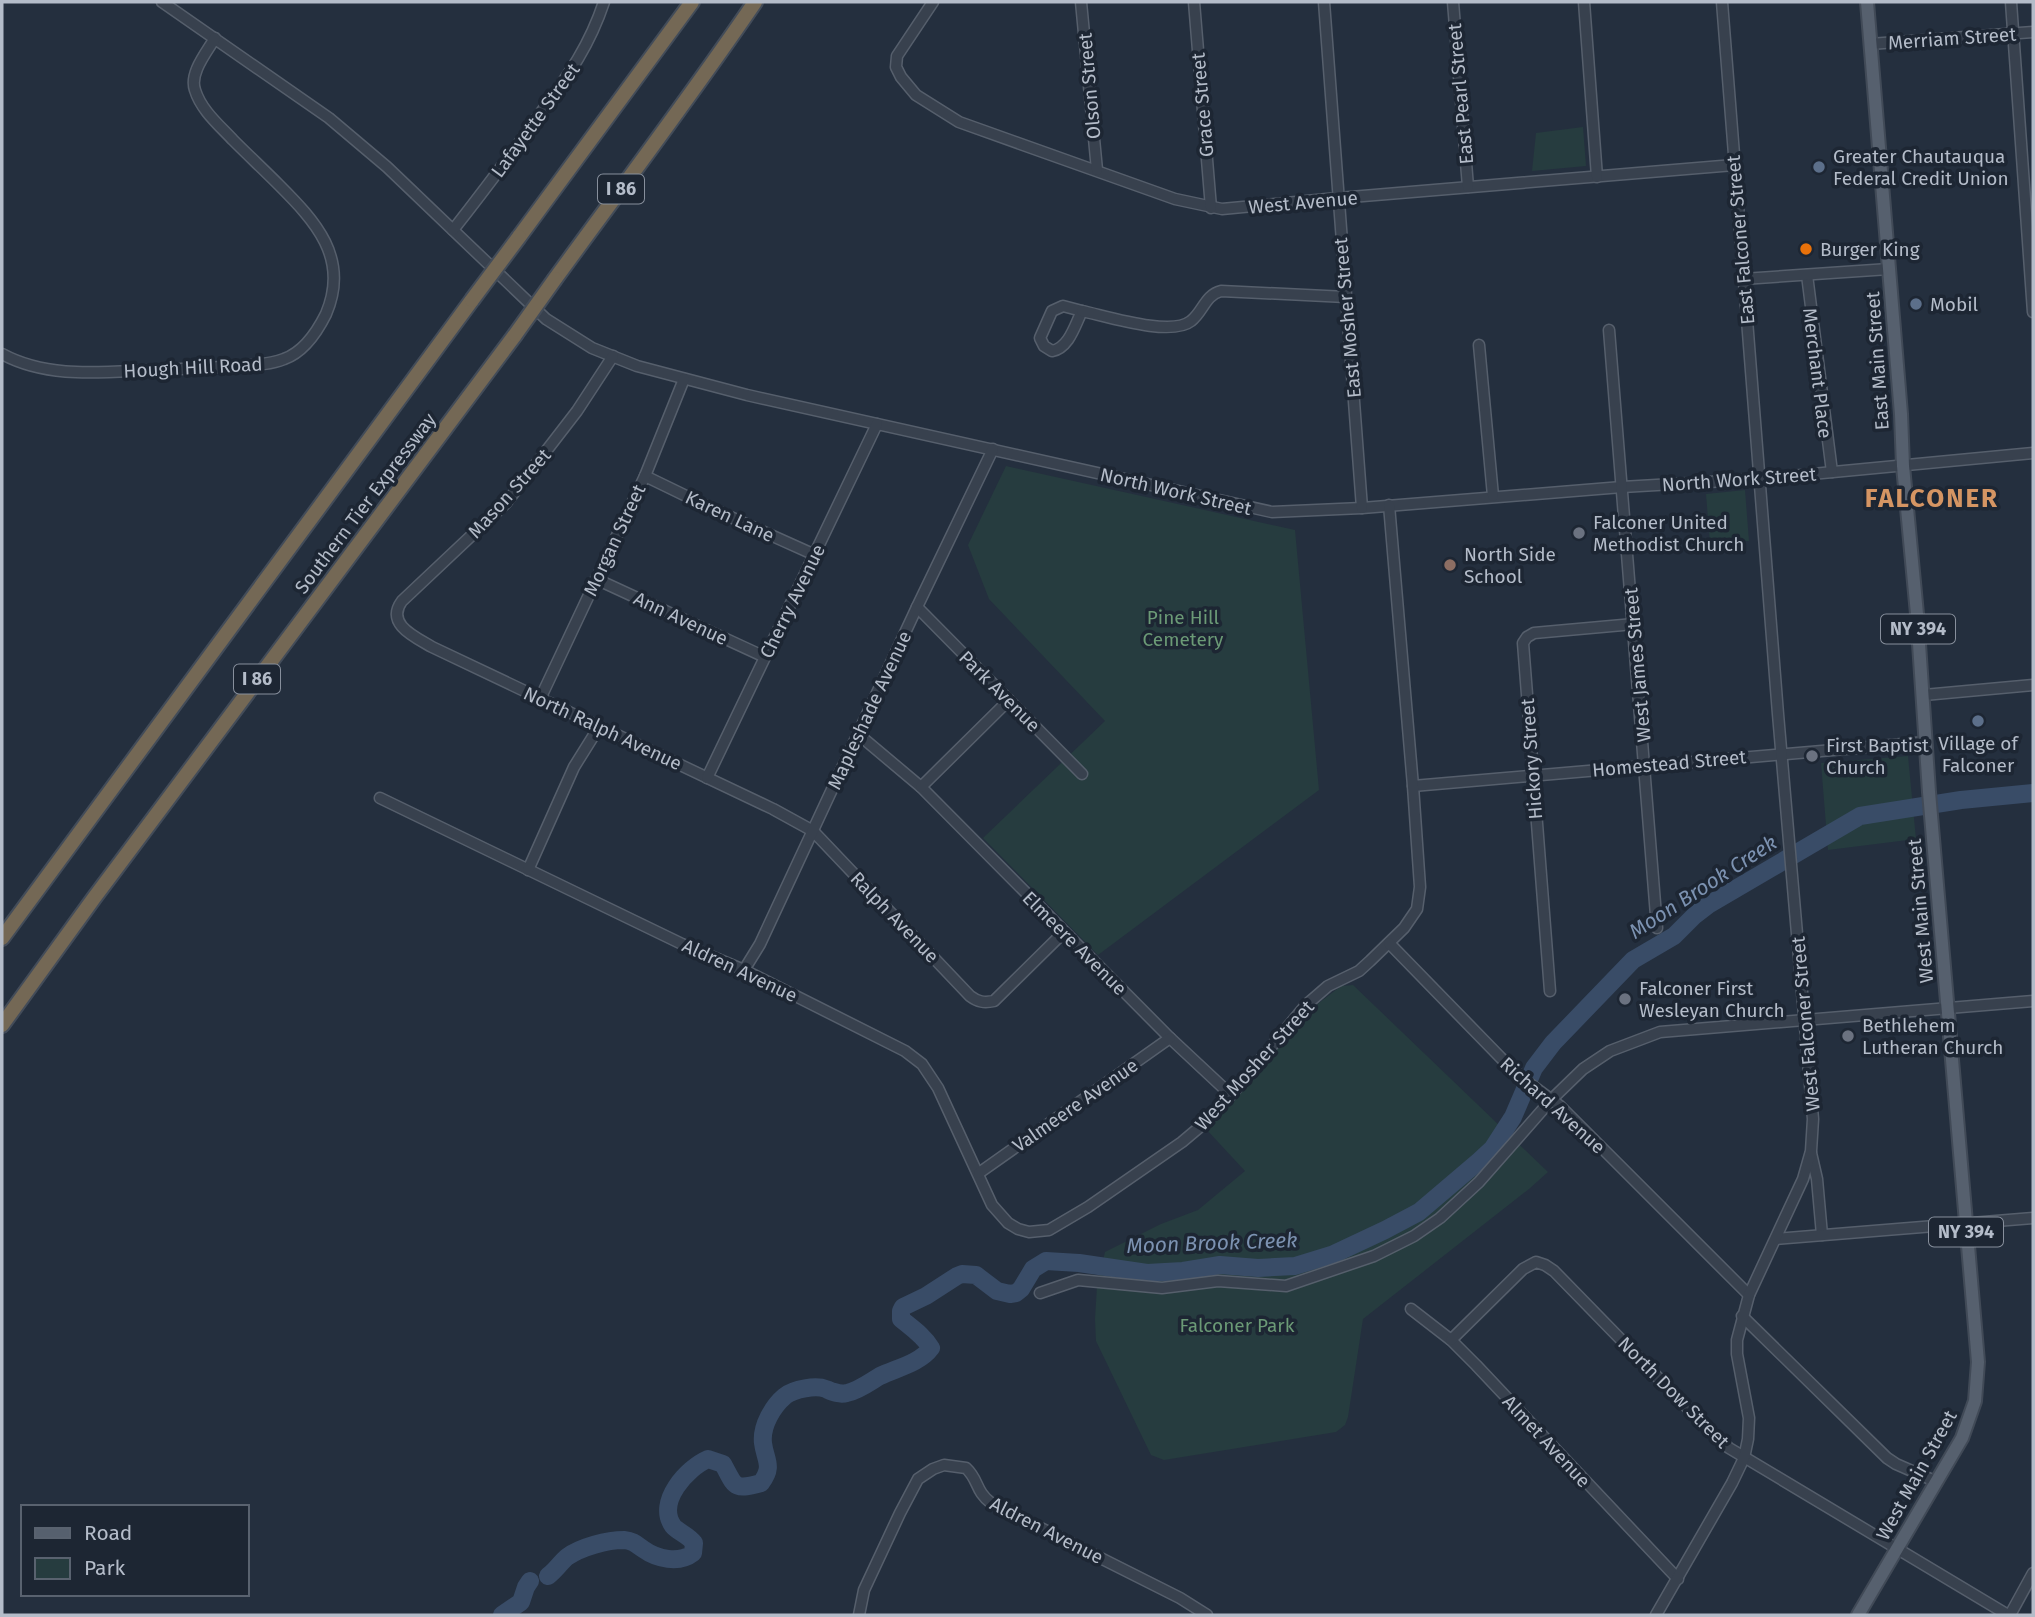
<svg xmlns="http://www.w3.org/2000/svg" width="2035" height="1617" viewBox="0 0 2035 1617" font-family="'Fira Sans',sans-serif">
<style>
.green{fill:#263c3f}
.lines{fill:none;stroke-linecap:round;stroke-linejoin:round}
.river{stroke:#394c67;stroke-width:18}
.minor-casing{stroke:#565f6c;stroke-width:13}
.major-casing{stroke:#414a57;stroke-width:16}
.highway-casing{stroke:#434c59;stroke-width:18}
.minor{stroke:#38414e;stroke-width:10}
.major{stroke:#56606e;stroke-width:12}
.highway{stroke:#746855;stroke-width:14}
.highway-bridge-casing{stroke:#434c59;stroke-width:18;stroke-linecap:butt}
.highway-bridge{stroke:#746855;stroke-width:14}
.service-dot{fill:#5c6f8a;stroke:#1d2633;stroke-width:2.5}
.food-dot{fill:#e8710a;stroke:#1d2633;stroke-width:2.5}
.worship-dot{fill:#6b7280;stroke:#1d2633;stroke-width:2.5}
.education-dot{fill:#8d6e63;stroke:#1d2633;stroke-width:2.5}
.labels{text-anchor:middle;stroke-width:7;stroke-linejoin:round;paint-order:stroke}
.shield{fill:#1d2633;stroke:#878f9c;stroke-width:2}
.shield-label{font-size:18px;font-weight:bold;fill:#b4bcc9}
.street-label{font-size:19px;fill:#b4bcc9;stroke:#1d2633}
.poi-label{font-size:19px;fill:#b4bcc9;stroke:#1d2633;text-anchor:start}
.park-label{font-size:19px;fill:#6b9a76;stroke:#1d2633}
.water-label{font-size:21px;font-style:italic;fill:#7c92b1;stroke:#1d2633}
.district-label{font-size:26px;font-weight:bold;letter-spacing:2px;fill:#d59563;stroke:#1d2633}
</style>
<rect width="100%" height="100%" fill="#242f3e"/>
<!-- green -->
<g class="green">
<polygon points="1583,127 1586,166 1532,171 1536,133"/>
<polygon points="1006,466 1295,530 1319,790 1098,955 983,838 1105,721 989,599 968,545"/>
<polygon points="1745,490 1749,541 1710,543 1706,494"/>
<polygon points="1908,756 1916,839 1828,850 1821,763"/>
<polygon points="1353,985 1548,1172 1529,1189 1363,1319 1348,1417 1345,1425 1336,1432 1164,1460 1151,1455 1096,1341 1095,1319 1097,1286 1105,1252 1161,1224 1198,1210 1245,1171 1206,1129 1315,1006 1341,986"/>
</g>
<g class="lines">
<!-- river -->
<g class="river">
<path d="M548,1576C556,1570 560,1563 567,1557C581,1547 607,1540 624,1540C633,1541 636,1544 643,1549C657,1559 679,1564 693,1553L694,1543C688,1535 678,1532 673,1526C656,1502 687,1468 708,1459L723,1464C735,1486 733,1491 761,1483C774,1466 765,1460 763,1443C761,1426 773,1406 785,1396C794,1389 816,1385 826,1389C833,1392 839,1395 847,1393C858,1391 870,1382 880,1376C897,1368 920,1363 931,1348C924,1336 912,1328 901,1319V1311L903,1307L926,1296L957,1276L962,1274L976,1275L997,1291L1010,1294L1016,1293L1021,1289L1033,1269L1046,1261L1079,1263L1147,1273L1183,1271L1220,1265L1258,1268L1295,1266L1334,1254L1385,1230L1419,1212L1479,1161L1493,1148L1513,1117L1534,1068L1553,1043L1633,960L1674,936L1695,915L1708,905L1860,816L1961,800L2033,793"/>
<polyline points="502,1615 521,1602 526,1587 530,1581"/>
</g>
<defs>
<g id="minor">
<polyline points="162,2 329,118 387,167 546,319 592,348 637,366 747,395 1272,512 1362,508 1622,487 1760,479 2033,453"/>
<polyline points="933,2 897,56 896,67 901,77 916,95 959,122 1175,199 1222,209 1327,199 1734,165"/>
<polyline points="1081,2 1097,170"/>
<polyline points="1194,2 1211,208"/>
<polyline points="1324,2 1362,508"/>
<polyline points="1453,2 1468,187"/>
<polyline points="1584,2 1597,177"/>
<polyline points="2011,2 2033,312"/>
<polyline points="1870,44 2033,32"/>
<path d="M453,230C482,193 510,156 537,118C566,78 588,50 604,2"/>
<polyline points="1807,275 1832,472"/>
<polyline points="1743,279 1889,269"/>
<path d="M1063,306L1082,311C1075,325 1069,348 1052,351L1044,346L1040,338L1052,311Z"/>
<path d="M1082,311C1106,316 1171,337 1191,321C1203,312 1205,295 1221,291L1346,297"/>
<polyline points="1609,330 1657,928"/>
<polyline points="1479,345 1493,496"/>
<path d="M2,354C48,379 102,372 152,370C180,369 209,368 237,366C252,365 269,365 284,359C304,352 317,332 326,314C350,258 315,221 279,185C264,170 248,155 233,140C219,125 201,110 195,90C189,73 207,52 215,38"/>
<path d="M613,356L577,411L506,503L402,601C385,624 415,637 432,647L773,809L813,831L970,996C978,1002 984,1003 994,1001L1064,932"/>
<polyline points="645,476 715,510 815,555"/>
<polyline points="596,579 765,657"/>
<polyline points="917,607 1082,774"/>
<polyline points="1924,695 2033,685"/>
<polyline points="540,699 645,476 684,379"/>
<polyline points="858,734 921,787 1170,1038 1231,1095"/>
<polyline points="707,778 877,424"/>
<polyline points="1413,786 1926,742"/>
<polyline points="921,787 1009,700"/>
<polyline points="380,798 682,944 744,970 905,1051 922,1064 938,1088 992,1205 1008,1223 1018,1229 1029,1232 1049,1230 1088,1207 1182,1142 1201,1126 1231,1095 1306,1005 1328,986 1359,971 1370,961 1404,928 1417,909 1420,887 1413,786 1389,505"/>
<polyline points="528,870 574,767 599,727"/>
<polyline points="1389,943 1501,1058 1522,1078 1560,1106 1749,1295"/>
<polyline points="744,970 760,944 917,607 993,449"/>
<polyline points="1550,991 1523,643 1527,637 1534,633 1634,624"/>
<polyline points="1811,1153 1817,1179 1822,1235"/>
<polyline points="979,1173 1170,1038"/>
<polyline points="1776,1239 2033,1218"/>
<polyline points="1040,1293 1078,1280 1162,1288 1218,1281 1286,1286 1374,1256 1414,1236 1440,1218 1479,1182 1552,1099 1583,1069 1610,1051 1660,1032 2033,1001"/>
<polyline points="1411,1309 1451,1340 1476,1365 1678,1579"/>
<polyline points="1742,1316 1887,1458 1896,1464 1937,1482"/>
<polyline points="1451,1340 1523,1269 1536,1262 1545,1265 1554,1271 1715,1436 1729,1448 2008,1615"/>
<path d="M859,1615L864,1590L900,1513L918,1479L933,1469L944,1465L966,1468C979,1480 975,1491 991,1503L1180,1598L1207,1615"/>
<polyline points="1656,1615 1732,1483 1744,1458 1748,1439 1749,1418 1737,1354 1737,1340 1749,1295 1803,1179 1811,1151 1813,1119 1778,714 1722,2"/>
<polyline points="2010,1615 2033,1573"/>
</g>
<polyline id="major" points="1858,1615 1962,1438 1975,1401 1978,1362 1929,792 1917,614 1903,466 1901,414 1867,2"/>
<g id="highway">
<polyline points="519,237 692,2"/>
<path d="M555,279C622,187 691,96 755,2"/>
<polyline points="2,938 472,300"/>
<polyline points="2,1025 94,898 515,335"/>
</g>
</defs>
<!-- minor casing -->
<use href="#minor" class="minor-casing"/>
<!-- major casing -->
<use href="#major" class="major-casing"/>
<!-- highway casing -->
<use href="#highway" class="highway-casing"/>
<!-- minor -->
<use href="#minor" class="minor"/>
<!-- major -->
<use href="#major" class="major"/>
<!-- highway -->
<use href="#highway" class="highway"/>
<defs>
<g id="highway-bridge">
<polyline points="472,300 519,237"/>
<polyline points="515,335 555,279"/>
</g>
</defs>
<!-- highway-bridge casing -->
<use href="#highway-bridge" class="highway-bridge-casing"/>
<!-- highway-bridge -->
<use href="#highway-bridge" class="highway-bridge"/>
</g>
<!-- markers -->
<g class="service-dot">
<circle cx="1819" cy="167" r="7"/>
<circle cx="1916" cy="304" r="7"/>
<circle cx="1978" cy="721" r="7"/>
</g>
<circle class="food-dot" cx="1806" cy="249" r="7"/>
<g class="worship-dot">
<circle cx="1579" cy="533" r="7"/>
<circle cx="1812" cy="756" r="7"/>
<circle cx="1625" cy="999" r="7"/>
<circle cx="1848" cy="1036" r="7"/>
</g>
<circle class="education-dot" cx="1450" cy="565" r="7"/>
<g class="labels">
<!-- shield labels -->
<g class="shield">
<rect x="598" y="174.5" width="46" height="29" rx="5"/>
<rect x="1881" y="614.5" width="74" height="29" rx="5"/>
<rect x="234" y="664.5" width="46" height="29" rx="5"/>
<rect x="1929" y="1217.5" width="74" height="29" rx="5"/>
</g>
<g class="shield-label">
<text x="621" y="195">I 86</text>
<text x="1918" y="635">NY 394</text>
<text x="257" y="685">I 86</text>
<text x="1966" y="1238">NY 394</text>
</g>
<!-- street labels -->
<g class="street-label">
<text transform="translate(1952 38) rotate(-4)" y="7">Merriam Street</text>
<text transform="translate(1089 86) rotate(-95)" y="7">Olson Street</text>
<text transform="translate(1460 94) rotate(-95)" y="7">East Pearl Street</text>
<text transform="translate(1202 105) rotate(-95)" y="7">Grace Street</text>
<text transform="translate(535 120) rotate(-54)" y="7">Lafayette Street</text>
<text transform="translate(1303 202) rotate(-5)" y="7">West Avenue</text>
<text transform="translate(1740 240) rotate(-95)" y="7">East Falconer Street</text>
<text transform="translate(1347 318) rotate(-95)" y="7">East Mosher Street</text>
<text transform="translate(1877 361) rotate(-94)" y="7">East Main Street</text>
<text transform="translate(193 367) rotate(-3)" y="7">Hough Hill Road</text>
<text transform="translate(1818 373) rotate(83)" y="7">Merchant Place</text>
<text transform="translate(1739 479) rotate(-4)" y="7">North Work Street</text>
<text transform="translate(1176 491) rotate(13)" y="7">North Work Street</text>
<text transform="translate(509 493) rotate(-48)" y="7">Mason Street</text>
<text transform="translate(365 503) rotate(-53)" y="7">Southern Tier Expressway</text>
<text transform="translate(730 516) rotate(25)" y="7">Karen Lane</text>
<text transform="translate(614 540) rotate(-65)" y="7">Morgan Street</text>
<text transform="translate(792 601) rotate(-64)" y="7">Cherry Avenue</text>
<text transform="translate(681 618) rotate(25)" y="7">Ann Avenue</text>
<text transform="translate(1637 665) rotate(-95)" y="7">West James Street</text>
<text transform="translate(1000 691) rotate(45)" y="7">Park Avenue</text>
<text transform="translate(869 710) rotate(-65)" y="7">Mapleshade Avenue</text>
<text transform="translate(603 728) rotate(25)" y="7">North Ralph Avenue</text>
<text transform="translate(1531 759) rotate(-94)" y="7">Hickory Street</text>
<text transform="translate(1669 763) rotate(-5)" y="7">Homestead Street</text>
<text transform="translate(1920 911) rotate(-95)" y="7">West Main Street</text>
<text transform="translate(895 917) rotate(46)" y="7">Ralph Avenue</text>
<text transform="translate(1075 943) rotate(45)" y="7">Elmeere Avenue</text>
<text transform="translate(740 970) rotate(25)" y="7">Aldren Avenue</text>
<text transform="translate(1805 1024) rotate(-95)" y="7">West Falconer Street</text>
<text transform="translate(1254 1065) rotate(-48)" y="7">West Mosher Street</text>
<text transform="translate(1075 1105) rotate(-35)" y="7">Valmeere Avenue</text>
<text transform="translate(1553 1105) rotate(42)" y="7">Richard Avenue</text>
<text transform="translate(1674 1392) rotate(45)" y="7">North Dow Street</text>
<text transform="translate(1547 1441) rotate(47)" y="7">Almet Avenue</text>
<text transform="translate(1916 1475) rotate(-61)" y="7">West Main Street</text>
<text transform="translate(1047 1530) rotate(27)" y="7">Aldren Avenue</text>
</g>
<!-- poi labels -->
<g class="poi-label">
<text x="1833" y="163">Greater Chautauqua<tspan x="1833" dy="22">Federal Credit Union</tspan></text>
<text x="1820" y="256">Burger King</text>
<text x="1930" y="311">Mobil</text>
<text x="1593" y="529">Falconer United<tspan x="1593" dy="22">Methodist Church</tspan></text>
<text x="1464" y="561">North Side<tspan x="1464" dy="22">School</tspan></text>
<text x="1978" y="750" text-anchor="middle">Village of<tspan x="1978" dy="22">Falconer</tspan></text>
<text x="1826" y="752">First Baptist<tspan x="1826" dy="22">Church</tspan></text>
<text x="1639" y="995">Falconer First<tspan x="1639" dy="22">Wesleyan Church</tspan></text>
<text x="1862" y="1032">Bethlehem<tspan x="1862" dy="22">Lutheran Church</tspan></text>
</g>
<!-- park labels -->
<g class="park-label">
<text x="1183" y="624">Pine Hill<tspan x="1183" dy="22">Cemetery</tspan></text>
<text x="1237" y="1332">Falconer Park</text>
</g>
<!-- water labels -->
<g class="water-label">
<text transform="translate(1703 887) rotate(-33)" y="7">Moon Brook Creek</text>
<text transform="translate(1212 1243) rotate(-2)" y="7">Moon Brook Creek</text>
</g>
<!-- district labels -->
<g class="district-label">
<text x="1932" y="507">FALCONER</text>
</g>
</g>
<!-- border -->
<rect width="2035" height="1617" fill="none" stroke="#b4bcc9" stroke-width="7"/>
<!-- legend -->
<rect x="21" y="1505" width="228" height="91" fill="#1d2633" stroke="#59626f" stroke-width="2"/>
<rect x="35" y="1528" width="35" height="10" fill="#56606e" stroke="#59626f" stroke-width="2"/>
<text x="84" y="1540" font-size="21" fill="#b4bcc9">Road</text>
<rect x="35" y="1558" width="35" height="21" fill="#263c3f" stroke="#59626f" stroke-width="2"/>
<text x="84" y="1575" font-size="21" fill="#b4bcc9">Park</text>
</svg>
